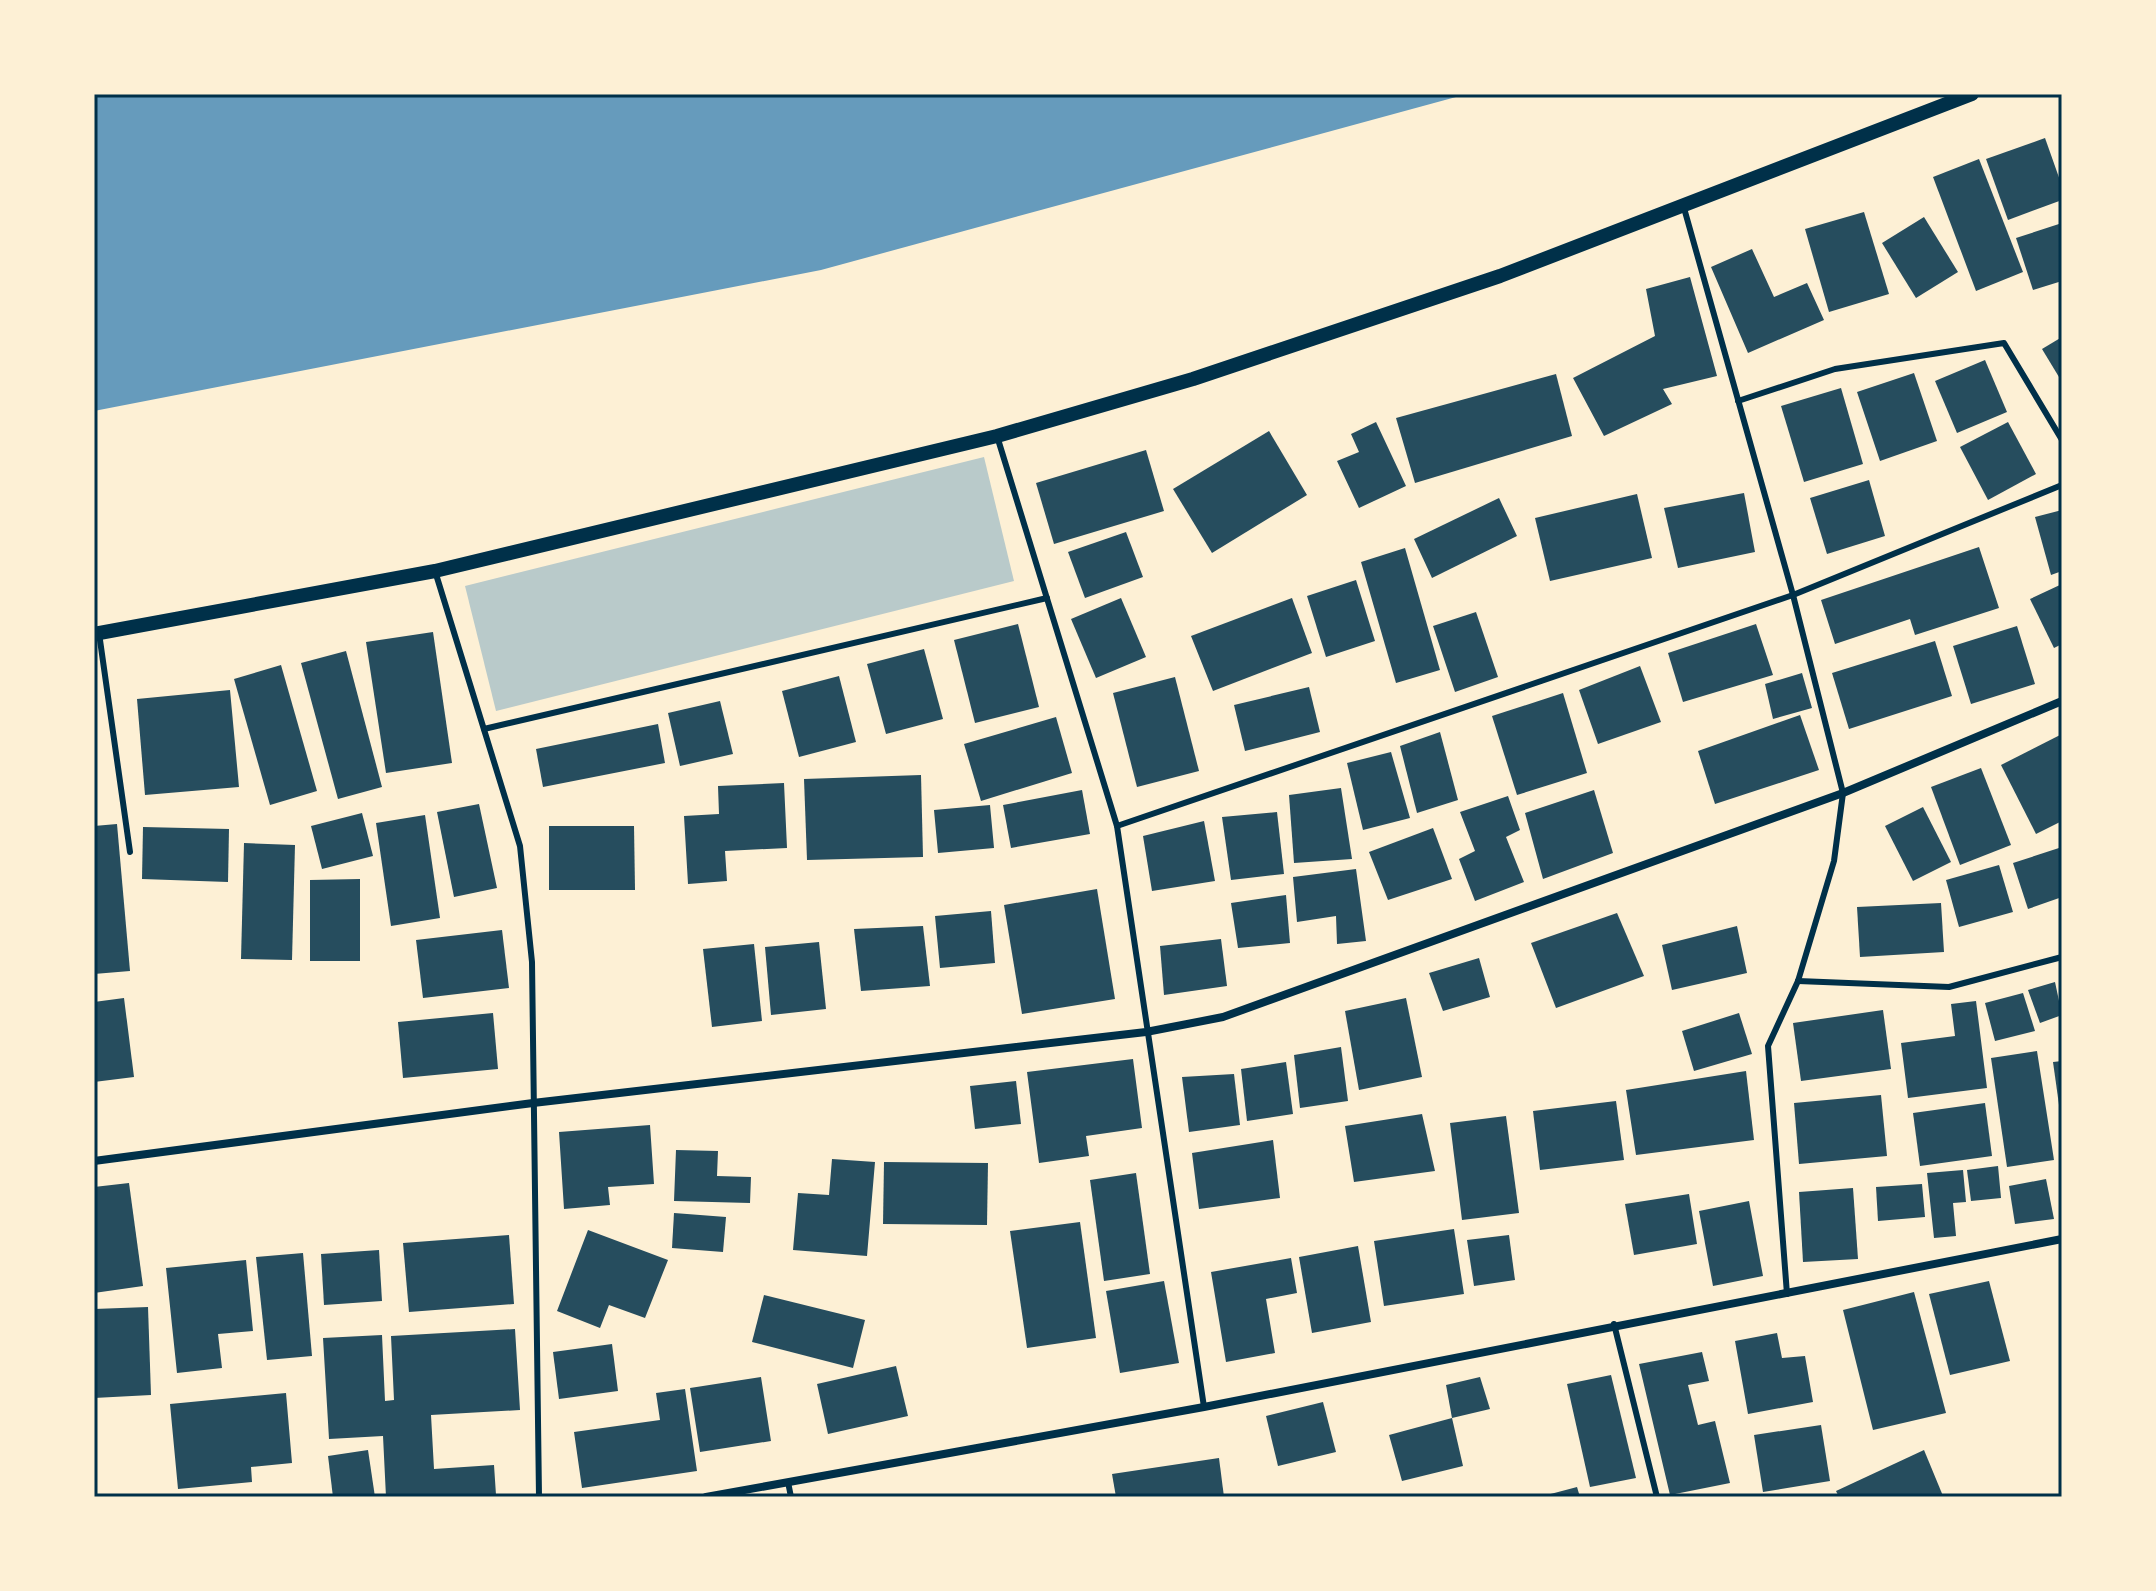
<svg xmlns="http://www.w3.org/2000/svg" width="2156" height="1591" viewBox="0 0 2156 1591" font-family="Jost,sans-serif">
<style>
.green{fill:#b9caca}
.water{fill:#669bbc}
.building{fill:#264d5e}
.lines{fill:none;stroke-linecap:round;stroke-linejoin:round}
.service{stroke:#003049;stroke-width:6}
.minor{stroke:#003049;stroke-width:8}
.tertiary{stroke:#003049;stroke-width:14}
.neatline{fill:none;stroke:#003049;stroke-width:3}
</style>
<rect width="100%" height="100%" fill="#fdf0d5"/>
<!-- green -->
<polygon class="green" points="984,457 1014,581 496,711 465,586"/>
<!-- water -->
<polygon class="water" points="94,94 1467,94 821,270 94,411"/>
<!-- building -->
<g class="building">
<polygon points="2045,138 2062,186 2062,200 2008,220 1986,159"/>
<polygon points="1979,159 2023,272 1976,291 1933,177"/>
<polygon points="1864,212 1889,294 1829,312 1805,229"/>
<polygon points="1924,217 1958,272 1916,298 1882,243"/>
<polygon points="2062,223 2062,281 2033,290 2016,238"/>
<polygon points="1752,249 1774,297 1807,283 1824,320 1748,353 1711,267"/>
<polygon points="1690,277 1717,376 1663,389 1672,404 1604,436 1573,378 1655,336 1646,289"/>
<polygon points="2062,337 2062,382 2042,349"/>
<polygon points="1985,360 2007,412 1957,433 1935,381"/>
<polygon points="1914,373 1937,441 1880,461 1857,392"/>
<polygon points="1556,374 1572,436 1415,483 1396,418"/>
<polygon points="1841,388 1863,464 1804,482 1781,406"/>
<polygon points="1376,422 1406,486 1359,508 1337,461 1359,452 1351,434"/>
<polygon points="2008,422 2036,474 1988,500 1960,447"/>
<polygon points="1269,431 1307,495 1212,553 1173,489"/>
<polygon points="1146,450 1164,511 1054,544 1036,483"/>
<polygon points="1869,480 1885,536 1827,554 1810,498"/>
<polygon points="1744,493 1755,552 1678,568 1664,508"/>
<polygon points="1637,494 1652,558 1550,581 1535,518"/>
<polygon points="1499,498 1517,536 1432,578 1414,539"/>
<polygon points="2062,510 2062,571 2051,575 2035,517"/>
<polygon points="1126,532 1143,577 1085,598 1068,552"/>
<polygon points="1979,547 1999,608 1915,635 1910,619 1835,644 1821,600"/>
<polygon points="1405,548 1440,670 1396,683 1361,562"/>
<polygon points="1356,580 1375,641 1326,657 1307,596"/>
<polygon points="2062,584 2062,644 2054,648 2030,599"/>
<polygon points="1121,598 1146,657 1096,678 1071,619"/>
<polygon points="1292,598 1312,653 1213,691 1191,636"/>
<polygon points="1476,612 1498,677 1455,692 1433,626"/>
<polygon points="1018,624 1039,707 975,723 954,640"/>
<polygon points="1756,624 1773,675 1683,702 1668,653"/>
<polygon points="2017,626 2035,684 1971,704 1953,646"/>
<polygon points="433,632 452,763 386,773 366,642"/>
<polygon points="1935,641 1952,696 1849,729 1832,673"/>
<polygon points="924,649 943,719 886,734 867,664"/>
<polygon points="346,651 382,787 338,799 301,663"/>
<polygon points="281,665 317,791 270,805 234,679"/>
<polygon points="1640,666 1661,722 1598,744 1579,690"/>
<polygon points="1802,673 1812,708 1773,719 1765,684"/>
<polygon points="839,676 856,742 799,757 782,691"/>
<polygon points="1175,677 1199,771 1137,787 1113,693"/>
<polygon points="1309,687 1320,732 1245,751 1234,705"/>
<polygon points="230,690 239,787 145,795 137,699"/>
<polygon points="1563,693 1587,773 1517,795 1492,716"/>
<polygon points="720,701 733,754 680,766 668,713"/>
<polygon points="1800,715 1819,770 1715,804 1698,751"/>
<polygon points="1056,717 1072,773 981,801 964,744"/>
<polygon points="658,724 665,763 543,787 536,749"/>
<polygon points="1440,732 1458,800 1417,813 1400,746"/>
<polygon points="2062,734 2062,821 2036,834 2001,765"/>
<polygon points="1391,752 1410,818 1363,830 1347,763"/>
<polygon points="1981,768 2011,845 1960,865 1931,787"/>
<polygon points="921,775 923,857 807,860 804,779"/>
<polygon points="784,783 787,848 725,851 727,881 688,884 684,816 719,814 718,786"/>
<polygon points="1341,788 1352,859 1294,863 1289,795"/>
<polygon points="1082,790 1090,834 1011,848 1003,805"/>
<polygon points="1594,790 1613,853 1543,879 1525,813"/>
<polygon points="1508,796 1520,830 1506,837 1524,882 1475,901 1459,859 1475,851 1460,812"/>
<polygon points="479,804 497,888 454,897 437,812"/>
<polygon points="990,805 994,848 938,853 934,810"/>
<polygon points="1923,807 1951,862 1913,881 1885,826"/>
<polygon points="1277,812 1284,874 1231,880 1222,817"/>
<polygon points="362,813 373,856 322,869 311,826"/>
<polygon points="425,815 440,918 391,926 376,823"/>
<polygon points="1204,821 1215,881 1152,891 1143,836"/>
<polygon points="117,824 130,971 94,974 94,826"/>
<polygon points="549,826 634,826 635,890 549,890"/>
<polygon points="143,827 229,829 228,882 142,879"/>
<polygon points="1433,828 1452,879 1388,900 1369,852"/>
<polygon points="244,843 295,845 292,960 241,959"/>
<polygon points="2062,847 2062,897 2028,909 2013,863"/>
<polygon points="1999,865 2013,912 1959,927 1946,880"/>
<polygon points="1356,869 1366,941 1337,944 1336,916 1297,922 1293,877"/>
<polygon points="360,879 360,961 310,961 310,880"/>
<polygon points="1097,889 1115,999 1022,1014 1004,905"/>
<polygon points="1286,895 1290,943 1238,948 1231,903"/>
<polygon points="1941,903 1944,952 1860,957 1857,907"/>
<polygon points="991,911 995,963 940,968 935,916"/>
<polygon points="1617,913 1644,976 1556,1008 1531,943"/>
<polygon points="923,926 930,986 861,991 854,929"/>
<polygon points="1737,926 1747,973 1672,990 1662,945"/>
<polygon points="502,930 509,988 423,998 416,940"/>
<polygon points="1221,939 1227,986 1164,995 1160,946"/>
<polygon points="819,942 826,1009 771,1015 765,947"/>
<polygon points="754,944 762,1021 712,1027 703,949"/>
<polygon points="1479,958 1490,997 1443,1011 1429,973"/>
<polygon points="2055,982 2062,1015 2040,1023 2028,990"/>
<polygon points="2023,993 2035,1031 1995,1041 1985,1003"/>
<polygon points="124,998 134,1077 94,1082 94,1002"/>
<polygon points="1406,998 1422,1077 1359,1090 1345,1011"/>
<polygon points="1976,1001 1987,1088 1908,1098 1901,1043 1955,1036 1951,1004"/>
<polygon points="1883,1010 1891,1069 1801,1081 1793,1023"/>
<polygon points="493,1013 498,1069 403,1078 398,1022"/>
<polygon points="1739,1013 1752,1054 1694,1071 1682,1031"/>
<polygon points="1341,1047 1348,1101 1300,1108 1294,1055"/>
<polygon points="2037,1051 2054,1160 2007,1167 1991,1058"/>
<polygon points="1133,1059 1142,1128 1086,1136 1089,1156 1039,1163 1027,1072"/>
<polygon points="2062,1061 2062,1112 2060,1112 2053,1062"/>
<polygon points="1286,1062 1293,1114 1247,1121 1241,1069"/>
<polygon points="1746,1071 1754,1140 1636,1155 1626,1090"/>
<polygon points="1234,1074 1240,1125 1189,1132 1182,1077"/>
<polygon points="1016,1081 1021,1124 975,1129 970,1086"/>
<polygon points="1881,1095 1887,1156 1799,1164 1794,1103"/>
<polygon points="1616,1101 1624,1160 1540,1170 1533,1111"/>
<polygon points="1985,1103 1992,1156 1920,1166 1913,1113"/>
<polygon points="1422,1114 1435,1171 1354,1182 1345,1126"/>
<polygon points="1506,1116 1519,1213 1462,1220 1450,1123"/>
<polygon points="650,1125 654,1184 608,1187 610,1205 564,1209 559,1132"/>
<polygon points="1273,1140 1280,1198 1199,1209 1192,1153"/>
<polygon points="676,1150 718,1151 717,1176 751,1177 750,1203 674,1201"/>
<polygon points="832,1159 875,1162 867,1256 793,1250 798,1193 829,1195"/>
<polygon points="884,1162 988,1163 987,1225 883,1224"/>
<polygon points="1998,1166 2001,1198 1971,1201 1967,1170"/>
<polygon points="1963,1170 1966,1202 1953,1203 1956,1236 1934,1238 1927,1173"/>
<polygon points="1136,1173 1150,1274 1104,1281 1090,1180"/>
<polygon points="2046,1179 2054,1219 2015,1224 2009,1186"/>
<polygon points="129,1183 143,1286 94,1293 94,1187"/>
<polygon points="1922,1184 1925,1217 1878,1221 1876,1187"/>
<polygon points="1853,1188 1858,1259 1803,1262 1799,1192"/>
<polygon points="1689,1194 1697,1244 1634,1255 1625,1204"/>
<polygon points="1749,1201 1763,1276 1713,1286 1699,1211"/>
<polygon points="674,1213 726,1217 723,1252 672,1248"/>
<polygon points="1080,1222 1096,1338 1027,1348 1010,1231"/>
<polygon points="1454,1229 1464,1294 1384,1306 1374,1241"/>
<polygon points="588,1230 668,1260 645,1318 609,1305 600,1328 557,1311"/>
<polygon points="509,1235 514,1304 409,1312 403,1243"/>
<polygon points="1509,1235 1515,1280 1474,1286 1467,1240"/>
<polygon points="1358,1246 1371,1322 1312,1333 1299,1257"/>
<polygon points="379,1250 382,1301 324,1305 321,1254"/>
<polygon points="303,1253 312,1356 267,1360 256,1257"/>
<polygon points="1291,1258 1297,1293 1266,1299 1275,1353 1226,1362 1211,1272"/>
<polygon points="246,1260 253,1331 218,1334 222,1368 177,1373 166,1268"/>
<polygon points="1164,1281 1179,1363 1120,1373 1106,1291"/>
<polygon points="1989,1281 2010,1361 1950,1375 1929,1294"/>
<polygon points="1914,1292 1946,1413 1873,1430 1843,1310"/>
<polygon points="764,1295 865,1320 853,1368 752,1342"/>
<polygon points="148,1307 151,1395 94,1398 94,1309"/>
<polygon points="515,1329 520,1410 431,1415 434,1469 494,1465 496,1495 386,1497 383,1436 329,1439 323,1338 382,1335 385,1401 394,1400 391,1336"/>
<polygon points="1777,1333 1782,1358 1805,1356 1813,1402 1748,1414 1735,1341"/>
<polygon points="612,1344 618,1391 559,1399 553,1352"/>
<polygon points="1702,1352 1709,1381 1688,1385 1698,1425 1715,1421 1730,1483 1670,1495 1639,1364"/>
<polygon points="896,1366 908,1416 828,1434 817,1384"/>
<polygon points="1611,1375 1636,1478 1590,1487 1567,1384"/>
<polygon points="761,1377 771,1441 700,1452 690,1388"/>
<polygon points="1480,1377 1490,1409 1452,1418 1446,1385"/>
<polygon points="685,1389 697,1471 582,1488 574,1432 660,1420 656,1393"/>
<polygon points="286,1393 292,1463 251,1467 252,1482 178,1489 170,1404"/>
<polygon points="1323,1402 1336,1452 1278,1466 1266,1416"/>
<polygon points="1452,1418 1463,1466 1402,1481 1389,1435"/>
<polygon points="1821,1425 1830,1481 1763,1492 1754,1435"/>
<polygon points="368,1450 375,1497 333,1497 328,1456"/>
<polygon points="1924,1450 1943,1496 1839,1497 1836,1491"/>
<polygon points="1219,1458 1224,1497 1116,1497 1112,1474"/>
<polygon points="1577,1487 1580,1497 1544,1497 1543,1496"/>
</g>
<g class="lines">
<!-- service -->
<g class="service">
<polyline points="1684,208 1793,595 1843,793 1834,861 1798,981 1768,1046 1787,1294"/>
<polyline points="1738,401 1835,369 2004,343 2062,440"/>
<polyline points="997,436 1117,826 1204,1407"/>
<polyline points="435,571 520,846 532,962 539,1497"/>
<polyline points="99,633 130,852"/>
<polyline points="484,729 1047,598"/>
<polyline points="1117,826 1793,595 2062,485"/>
<polyline points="1798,981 1949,987 2062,957"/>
<polyline points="1614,1324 1657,1497"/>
<polyline points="788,1482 791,1497"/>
</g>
<!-- minor -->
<g class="minor">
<polyline points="94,1161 533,1103 1146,1032 1223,1017 1843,793 2062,701"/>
<polyline points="706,1497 1204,1407 2062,1239"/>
</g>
<!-- tertiary -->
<polyline class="tertiary" points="94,634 435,571 997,436 1193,379 1500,276 1972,94"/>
</g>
<!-- border -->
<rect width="2156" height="1591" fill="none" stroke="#fdf0d5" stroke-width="192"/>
<rect x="96" y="96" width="1964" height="1399" class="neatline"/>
</svg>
